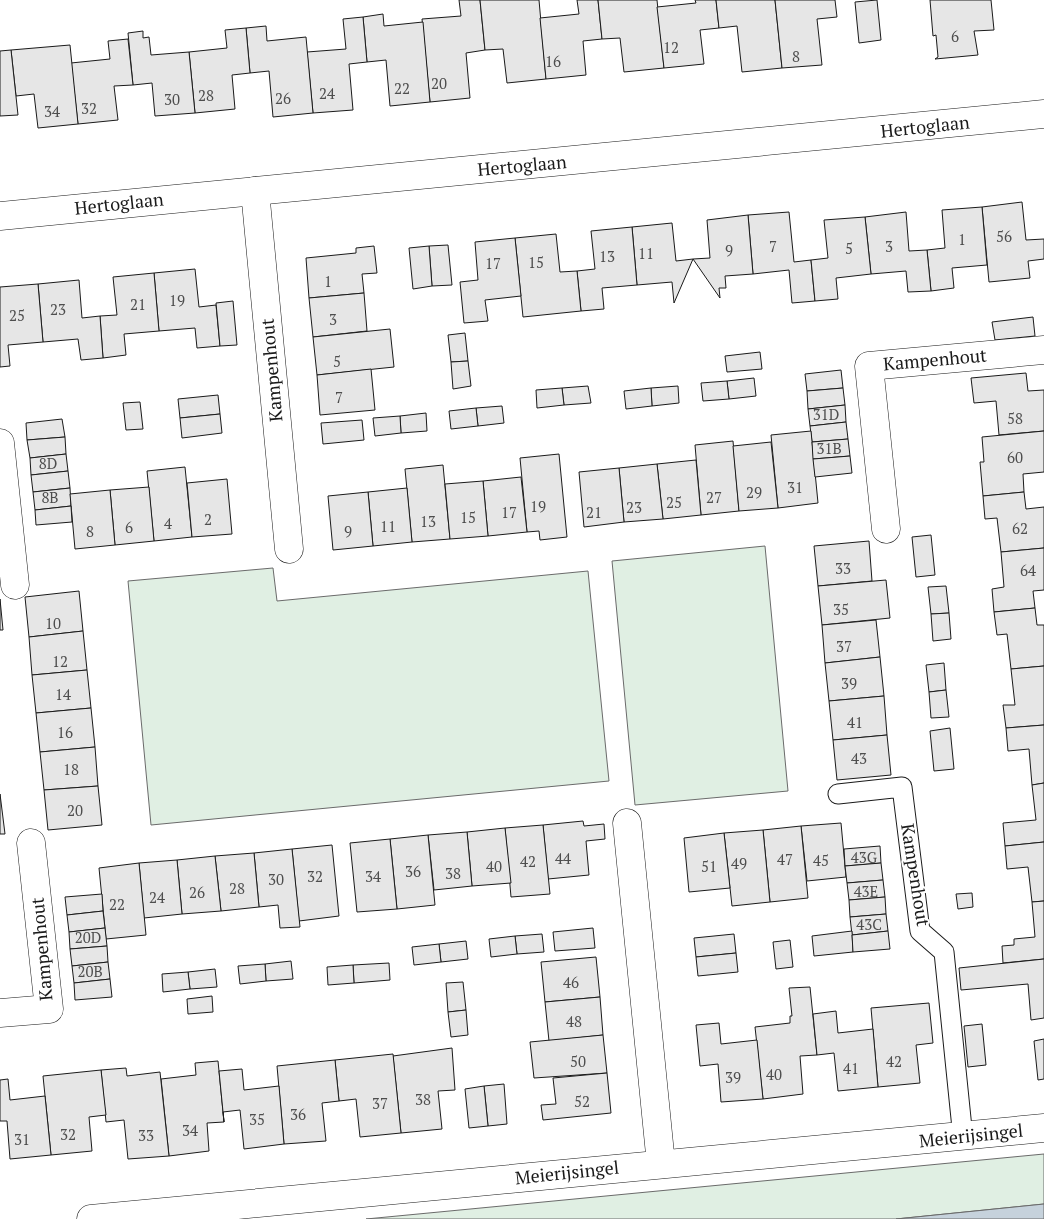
<svg xmlns="http://www.w3.org/2000/svg" width="1044" height="1219" viewBox="0 0 1044 1219" font-family="'PT Serif',serif">
<style>
.green{fill:#e0efe3;stroke:#6a6a6a}
.water{fill:#c6d2dc;stroke:#6a6a6a}
.building{fill:#e6e6e6;stroke:#1a1a1a}
.lines{fill:none;stroke-linecap:round;stroke-linejoin:round}
.service-casing{stroke:#1a1a1a;stroke-width:21}
.minor-casing{stroke:#1a1a1a;stroke-width:29}
.tertiary-casing{stroke:#1a1a1a;stroke-width:29}
.service{stroke:#fff;stroke-width:19}
.minor{stroke:#fff;stroke-width:28}
.tertiary{stroke:#fff;stroke-width:28}
.labels{text-anchor:middle;stroke-width:4;stroke-linejoin:round;paint-order:stroke}
.number-label{font-size:15px;fill:#4d4d4d}
.street-label{font-size:18px;fill:#1a1a1a;stroke:#fff}
</style>
<rect width="100%" height="100%" fill="#fff"/>
<!-- green -->
<g class="green">
<polygon points="765,546 788,791 635,805 612,561"/>
<polygon points="273,568 277,601 588,571 609,781 151,825 128,581"/>
<polygon points="1044,1154 1044,1204 896,1219 366,1219"/>
</g>
<!-- water -->
<polygon class="water" points="1044,1204 1044,1219 896,1219"/>
<!-- building -->
<g class="building">
<polygon points="459,0 480,0 485,50 466,53 470,98 430,102 422,19 461,16"/>
<polygon points="480,0 539,0 546,79 507,83 503,49 485,50"/>
<polygon points="577,0 598,0 602,39 583,41 586,75 546,79 540,18 579,14"/>
<polygon points="598,0 657,0 664,68 624,72 620,38 602,39"/>
<polygon points="695,0 716,0 719,28 700,30 704,64 664,68 657,7 696,3"/>
<polygon points="716,0 775,0 782,68 742,72 737,26 719,28"/>
<polygon points="775,0 835,0 837,17 817,19 822,65 782,68"/>
<polygon points="877,0 881,40 859,43 855,2"/>
<polygon points="930,0 991,0 994,30 974,31 978,55 935,59 938,57 936,35 933,36"/>
<polygon points="383,14 384,26 423,22 430,102 390,106 386,60 367,62 363,17"/>
<polygon points="363,17 367,62 349,64 353,110 313,113 307,52 346,49 343,19"/>
<polygon points="266,26 267,41 306,37 313,113 273,117 269,71 250,73 246,28"/>
<polygon points="246,28 250,73 232,75 235,109 195,113 189,52 227,48 225,30"/>
<polygon points="143,31 143,38 149,37 151,55 189,52 195,113 155,116 152,83 133,85 128,33"/>
<polygon points="128,39 133,85 114,86 118,120 78,124 71,63 110,59 108,41"/>
<polygon points="70,45 78,124 38,128 34,94 16,96 11,50"/>
<polygon points="11,50 18,115 0,116 0,51"/>
<polygon points="1022,202 1026,240 1044,239 1044,259 1028,261 1030,278 989,282 982,207"/>
<polygon points="982,207 987,265 952,268 954,288 931,291 927,250 945,248 942,210"/>
<polygon points="789,212 794,262 811,260 815,301 792,303 789,270 753,274 748,215"/>
<polygon points="906,212 909,251 927,250 931,291 908,292 906,271 871,274 865,217"/>
<polygon points="748,215 753,274 725,276 726,288 719,288 720,298 693,259 710,258 707,220"/>
<polygon points="865,217 871,274 836,278 838,299 815,301 811,260 828,258 824,220"/>
<polygon points="672,223 676,261 693,259 674,303 672,282 637,285 632,227"/>
<polygon points="632,227 637,285 602,288 604,309 581,311 577,271 595,269 591,231"/>
<polygon points="556,234 560,272 577,271 581,311 523,317 515,238"/>
<polygon points="515,238 521,296 485,300 488,321 464,323 460,282 478,280 475,242"/>
<polygon points="448,245 452,285 432,286 429,246"/>
<polygon points="374,246 377,273 362,274 364,293 309,298 306,258 356,253 356,248"/>
<polygon points="429,246 432,286 413,289 409,248"/>
<polygon points="195,269 199,307 216,305 220,346 197,348 195,328 159,331 154,273"/>
<polygon points="154,273 159,331 124,334 126,355 103,358 100,316 117,315 113,277"/>
<polygon points="79,280 82,318 100,316 103,358 81,360 78,339 43,342 38,284"/>
<polygon points="38,284 43,342 8,345 10,366 0,367 0,287"/>
<polygon points="364,293 367,331 313,337 309,298"/>
<polygon points="233,301 237,345 220,346 216,303"/>
<polygon points="1033,317 1035,336 995,340 992,322"/>
<polygon points="390,329 394,367 317,375 313,337"/>
<polygon points="465,333 468,361 451,362 448,335"/>
<polygon points="760,352 762,369 727,372 725,356"/>
<polygon points="468,361 471,386 453,389 451,362"/>
<polygon points="371,369 375,410 320,415 317,375"/>
<polygon points="841,370 843,388 807,391 805,374"/>
<polygon points="1026,373 1028,391 1044,390 1044,431 999,435 996,401 974,403 971,378"/>
<polygon points="754,378 756,396 729,399 727,381"/>
<polygon points="727,381 729,399 703,401 701,383"/>
<polygon points="588,386 591,403 564,405 562,388"/>
<polygon points="678,386 679,403 652,406 651,388"/>
<polygon points="562,388 564,405 537,408 536,390"/>
<polygon points="651,388 652,406 626,409 624,391"/>
<polygon points="843,388 845,405 808,409 807,391"/>
<polygon points="218,395 220,414 180,418 178,399"/>
<polygon points="140,402 143,429 126,430 123,403"/>
<polygon points="845,405 846,422 810,426 808,409"/>
<polygon points="502,406 504,423 478,426 476,408"/>
<polygon points="476,408 478,426 451,429 449,411"/>
<polygon points="426,413 427,431 401,433 400,416"/>
<polygon points="220,414 222,433 182,438 180,418"/>
<polygon points="400,416 401,433 375,436 373,418"/>
<polygon points="62,419 65,437 27,440 26,423"/>
<polygon points="362,420 364,440 323,444 321,423"/>
<polygon points="846,422 848,439 812,442 810,426"/>
<polygon points="811,431 818,503 778,508 771,435"/>
<polygon points="1044,431 1044,472 1023,474 1024,492 983,496 980,462 984,462 982,437"/>
<polygon points="65,437 66,454 30,458 27,440"/>
<polygon points="848,439 850,456 813,459 812,442"/>
<polygon points="733,441 739,511 701,515 695,445"/>
<polygon points="771,442 778,508 739,511 733,446"/>
<polygon points="66,454 68,471 31,475 30,458"/>
<polygon points="559,454 567,537 540,540 539,531 527,532 520,458"/>
<polygon points="850,456 852,473 815,477 813,459"/>
<polygon points="696,460 701,515 663,519 657,464"/>
<polygon points="657,464 663,519 624,522 619,468"/>
<polygon points="443,465 450,539 412,542 405,469"/>
<polygon points="185,467 192,537 154,541 147,471"/>
<polygon points="619,468 624,522 584,527 579,472"/>
<polygon points="68,471 70,488 33,492 31,475"/>
<polygon points="521,477 527,532 488,536 483,481"/>
<polygon points="227,479 232,534 192,537 187,483"/>
<polygon points="483,481 488,536 450,539 445,484"/>
<polygon points="149,487 154,541 115,545 110,490"/>
<polygon points="70,488 71,506 35,510 33,492"/>
<polygon points="407,488 412,542 373,546 368,492"/>
<polygon points="110,490 115,545 75,549 70,494"/>
<polygon points="368,492 373,546 333,550 328,496"/>
<polygon points="1024,492 1026,509 1044,507 1044,548 1001,552 997,518 985,519 983,496"/>
<polygon points="71,506 72,522 36,525 35,510"/>
<polygon points="931,535 935,575 916,577 912,537"/>
<polygon points="869,541 872,581 818,586 814,546"/>
<polygon points="1044,548 1044,590 1033,591 1035,608 994,612 992,589 1004,587 1001,552"/>
<polygon points="886,580 890,618 822,625 818,586"/>
<polygon points="946,586 949,613 931,614 928,587"/>
<polygon points="79,591 83,631 29,637 25,597"/>
<polygon points="0,599 3,630 0,630"/>
<polygon points="1035,608 1037,625 1044,625 1044,666 1011,669 1007,634 997,635 994,612"/>
<polygon points="949,613 951,639 933,641 931,614"/>
<polygon points="876,620 880,657 825,663 822,625"/>
<polygon points="83,631 87,670 32,675 29,637"/>
<polygon points="880,657 884,696 829,701 825,663"/>
<polygon points="944,663 946,690 929,692 926,665"/>
<polygon points="1044,666 1044,725 1006,728 1003,705 1015,705 1011,669"/>
<polygon points="87,670 91,708 36,713 32,675"/>
<polygon points="946,690 949,717 931,718 929,692"/>
<polygon points="884,696 887,735 833,740 829,701"/>
<polygon points="91,708 95,747 40,752 36,713"/>
<polygon points="1044,725 1044,783 1032,785 1029,749 1008,751 1006,728"/>
<polygon points="950,728 954,769 934,771 930,731"/>
<polygon points="887,735 891,775 837,780 833,740"/>
<polygon points="95,747 98,786 44,790 40,752"/>
<polygon points="1044,783 1044,842 1005,846 1003,823 1036,820 1032,785"/>
<polygon points="98,786 102,825 48,830 44,790"/>
<polygon points="0,794 5,834 0,834"/>
<polygon points="583,821 584,826 604,824 605,839 586,841 589,875 548,879 543,825"/>
<polygon points="841,823 846,877 807,881 801,826"/>
<polygon points="543,825 550,894 511,897 505,828"/>
<polygon points="801,826 808,898 770,902 763,830"/>
<polygon points="505,828 511,883 472,886 467,832"/>
<polygon points="763,830 770,902 732,906 724,833"/>
<polygon points="467,832 472,886 434,890 428,835"/>
<polygon points="724,833 730,888 689,892 684,838"/>
<polygon points="428,835 435,905 397,909 390,839"/>
<polygon points="390,839 397,909 357,912 350,843"/>
<polygon points="1044,842 1044,901 1032,902 1028,867 1007,869 1005,846"/>
<polygon points="332,845 339,916 299,921 292,849"/>
<polygon points="880,846 881,863 845,866 844,849"/>
<polygon points="292,849 300,927 280,928 278,905 259,907 254,853"/>
<polygon points="254,853 259,907 221,911 215,856"/>
<polygon points="215,856 221,911 182,914 177,860"/>
<polygon points="177,860 182,914 144,918 139,863"/>
<polygon points="139,863 146,935 106,939 99,868"/>
<polygon points="881,863 883,880 847,883 845,866"/>
<polygon points="883,880 885,897 849,900 847,883"/>
<polygon points="972,893 973,907 958,909 956,894"/>
<polygon points="102,894 103,911 67,915 65,897"/>
<polygon points="885,897 886,914 850,917 849,900"/>
<polygon points="1044,901 1044,959 1003,963 1002,946 1014,945 1014,939 1035,937 1032,902"/>
<polygon points="103,911 105,928 69,932 67,915"/>
<polygon points="886,914 888,931 852,935 850,917"/>
<polygon points="105,928 107,946 70,949 69,932"/>
<polygon points="593,928 595,948 555,951 553,932"/>
<polygon points="852,931 853,952 814,956 812,936"/>
<polygon points="888,931 890,949 853,952 852,935"/>
<polygon points="542,934 544,952 517,954 515,936"/>
<polygon points="734,934 736,953 696,957 694,938"/>
<polygon points="515,936 517,954 491,957 489,939"/>
<polygon points="790,940 793,967 776,969 773,942"/>
<polygon points="466,941 468,959 441,962 439,944"/>
<polygon points="439,944 441,962 414,965 412,947"/>
<polygon points="107,946 108,962 72,966 70,949"/>
<polygon points="736,953 738,972 698,976 696,957"/>
<polygon points="596,957 600,997 545,1002 541,962"/>
<polygon points="1044,959 1044,1018 1031,1020 1028,984 961,990 959,968"/>
<polygon points="291,961 293,979 266,981 265,964"/>
<polygon points="108,962 110,979 74,983 72,966"/>
<polygon points="389,963 390,980 354,983 353,965"/>
<polygon points="265,964 266,981 240,984 238,966"/>
<polygon points="353,965 354,983 328,985 327,967"/>
<polygon points="215,969 217,987 190,989 188,972"/>
<polygon points="188,972 190,989 163,992 162,974"/>
<polygon points="110,979 112,997 75,1000 74,983"/>
<polygon points="463,982 466,1010 448,1012 446,983"/>
<polygon points="810,987 817,1055 800,1056 803,1094 763,1099 755,1027 790,1023 790,1016 792,1016 789,988"/>
<polygon points="212,996 213,1012 188,1014 187,999"/>
<polygon points="600,997 603,1035 549,1041 545,1002"/>
<polygon points="929,1003 933,1043 916,1045 920,1083 878,1087 871,1008"/>
<polygon points="466,1010 468,1035 451,1037 448,1012"/>
<polygon points="836,1011 838,1033 873,1029 878,1087 838,1091 834,1053 817,1055 813,1014"/>
<polygon points="719,1023 721,1044 757,1040 763,1099 721,1102 718,1064 700,1066 696,1025"/>
<polygon points="982,1024 986,1065 968,1067 964,1026"/>
<polygon points="603,1035 607,1073 534,1078 530,1042"/>
<polygon points="1044,1039 1044,1079 1038,1080 1034,1041"/>
<polygon points="452,1048 455,1090 438,1091 442,1129 401,1133 393,1056"/>
<polygon points="393,1054 401,1133 360,1137 356,1099 339,1101 335,1060"/>
<polygon points="335,1060 339,1101 322,1103 326,1141 284,1144 277,1066"/>
<polygon points="218,1061 224,1122 207,1123 209,1151 169,1156 161,1079 196,1075 195,1063"/>
<polygon points="126,1068 127,1076 160,1072 169,1156 128,1159 124,1120 106,1122 101,1070"/>
<polygon points="242,1069 244,1090 279,1086 284,1144 244,1149 240,1110 223,1112 224,1122 219,1071"/>
<polygon points="101,1070 106,1115 89,1117 92,1151 51,1155 43,1076"/>
<polygon points="607,1073 611,1113 543,1120 541,1105 556,1104 553,1078"/>
<polygon points="8,1079 10,1100 45,1096 51,1155 10,1159 7,1121 0,1121 0,1080"/>
<polygon points="504,1084 507,1124 488,1126 484,1086"/>
<polygon points="484,1086 488,1126 469,1128 465,1089"/>
</g>
<g class="lines">
<defs>
<polyline id="service" points="838,794 902,787 920,931 944,952 963,1138"/>
<g id="minor">
<polyline points="255,191 289,549"/>
<polyline points="0,443 15,585"/>
<polyline points="886,529 869,366 1044,350"/>
<polyline points="627,823 661,1164"/>
<polyline points="0,1013 49,1009 31,843"/>
<polyline points="91,1219 1044,1128"/>
</g>
<polyline id="tertiary" points="0,216 1044,114"/>
</defs>
<!-- service casing -->
<use href="#service" class="service-casing"/>
<!-- minor casing -->
<use href="#minor" class="minor-casing"/>
<!-- tertiary casing -->
<use href="#tertiary" class="tertiary-casing"/>
<!-- service -->
<use href="#service" class="service"/>
<!-- minor -->
<use href="#minor" class="minor"/>
<!-- tertiary -->
<use href="#tertiary" class="tertiary"/>
</g>
<g class="labels">
<!-- number labels -->
<g class="number-label">
<text x="955" y="42">6</text>
<text x="671" y="53">12</text>
<text x="796" y="62">8</text>
<text x="553" y="67">16</text>
<text x="439" y="89">20</text>
<text x="402" y="94">22</text>
<text x="327" y="99">24</text>
<text x="206" y="101">28</text>
<text x="283" y="104">26</text>
<text x="172" y="105">30</text>
<text x="89" y="114">32</text>
<text x="52" y="117">34</text>
<text x="1004" y="242">56</text>
<text x="962" y="245">1</text>
<text x="773" y="252">7</text>
<text x="889" y="252">3</text>
<text x="849" y="254">5</text>
<text x="729" y="256">9</text>
<text x="646" y="259">11</text>
<text x="607" y="262">13</text>
<text x="536" y="268">15</text>
<text x="493" y="269">17</text>
<text x="328" y="287">1</text>
<text x="177" y="306">19</text>
<text x="138" y="310">21</text>
<text x="58" y="315">23</text>
<text x="17" y="321">25</text>
<text x="333" y="325">3</text>
<text x="337" y="367">5</text>
<text x="339" y="403">7</text>
<text x="826" y="420">31D</text>
<text x="1015" y="424">58</text>
<text x="829" y="454">31B</text>
<text x="1015" y="463">60</text>
<text x="48" y="469">8D</text>
<text x="795" y="493">31</text>
<text x="754" y="498">29</text>
<text x="50" y="503">8B</text>
<text x="714" y="503">27</text>
<text x="674" y="508">25</text>
<text x="538" y="512">19</text>
<text x="634" y="513">23</text>
<text x="509" y="518">17</text>
<text x="594" y="518">21</text>
<text x="468" y="523">15</text>
<text x="208" y="525">2</text>
<text x="428" y="527">13</text>
<text x="168" y="529">4</text>
<text x="388" y="532">11</text>
<text x="129" y="533">6</text>
<text x="1020" y="534">62</text>
<text x="90" y="537">8</text>
<text x="348" y="537">9</text>
<text x="843" y="574">33</text>
<text x="1028" y="576">64</text>
<text x="841" y="615">35</text>
<text x="53" y="629">10</text>
<text x="844" y="652">37</text>
<text x="60" y="667">12</text>
<text x="849" y="689">39</text>
<text x="63" y="700">14</text>
<text x="855" y="728">41</text>
<text x="65" y="738">16</text>
<text x="859" y="764">43</text>
<text x="71" y="775">18</text>
<text x="75" y="816">20</text>
<text x="864" y="863">43G</text>
<text x="563" y="864">44</text>
<text x="785" y="865">47</text>
<text x="821" y="866">45</text>
<text x="528" y="867">42</text>
<text x="739" y="869">49</text>
<text x="494" y="872">40</text>
<text x="709" y="872">51</text>
<text x="413" y="877">36</text>
<text x="453" y="879">38</text>
<text x="315" y="882">32</text>
<text x="373" y="882">34</text>
<text x="276" y="885">30</text>
<text x="237" y="894">28</text>
<text x="866" y="897">43E</text>
<text x="197" y="898">26</text>
<text x="157" y="903">24</text>
<text x="117" y="910">22</text>
<text x="869" y="930">43C</text>
<text x="88" y="943">20D</text>
<text x="90" y="977">20B</text>
<text x="571" y="988">46</text>
<text x="574" y="1027">48</text>
<text x="578" y="1067">50</text>
<text x="894" y="1067">42</text>
<text x="851" y="1074">41</text>
<text x="774" y="1080">40</text>
<text x="733" y="1083">39</text>
<text x="423" y="1105">38</text>
<text x="582" y="1107">52</text>
<text x="380" y="1109">37</text>
<text x="298" y="1120">36</text>
<text x="257" y="1125">35</text>
<text x="190" y="1136">34</text>
<text x="68" y="1140">32</text>
<text x="146" y="1141">33</text>
<text x="22" y="1145">31</text>
</g>
<!-- street labels -->
<g class="street-label">
<text transform="translate(925 127) rotate(-6)" y="6">Hertoglaan</text>
<text transform="translate(522 166) rotate(-5)" y="6">Hertoglaan</text>
<text transform="translate(119 204) rotate(-6)" y="6">Hertoglaan</text>
<text transform="translate(935 360) rotate(-5)" y="6">Kampenhout</text>
<text transform="translate(272 370) rotate(-95)" y="6">Kampenhout</text>
<text transform="translate(915 875) rotate(81)" y="6">Kampenhout</text>
<text transform="translate(42 949) rotate(-95)" y="6">Kampenhout</text>
<text transform="translate(971 1136) rotate(-6)" y="6">Meierijsingel</text>
<text transform="translate(567 1173) rotate(-6)" y="6">Meierijsingel</text>
</g>
</g>
</svg>
